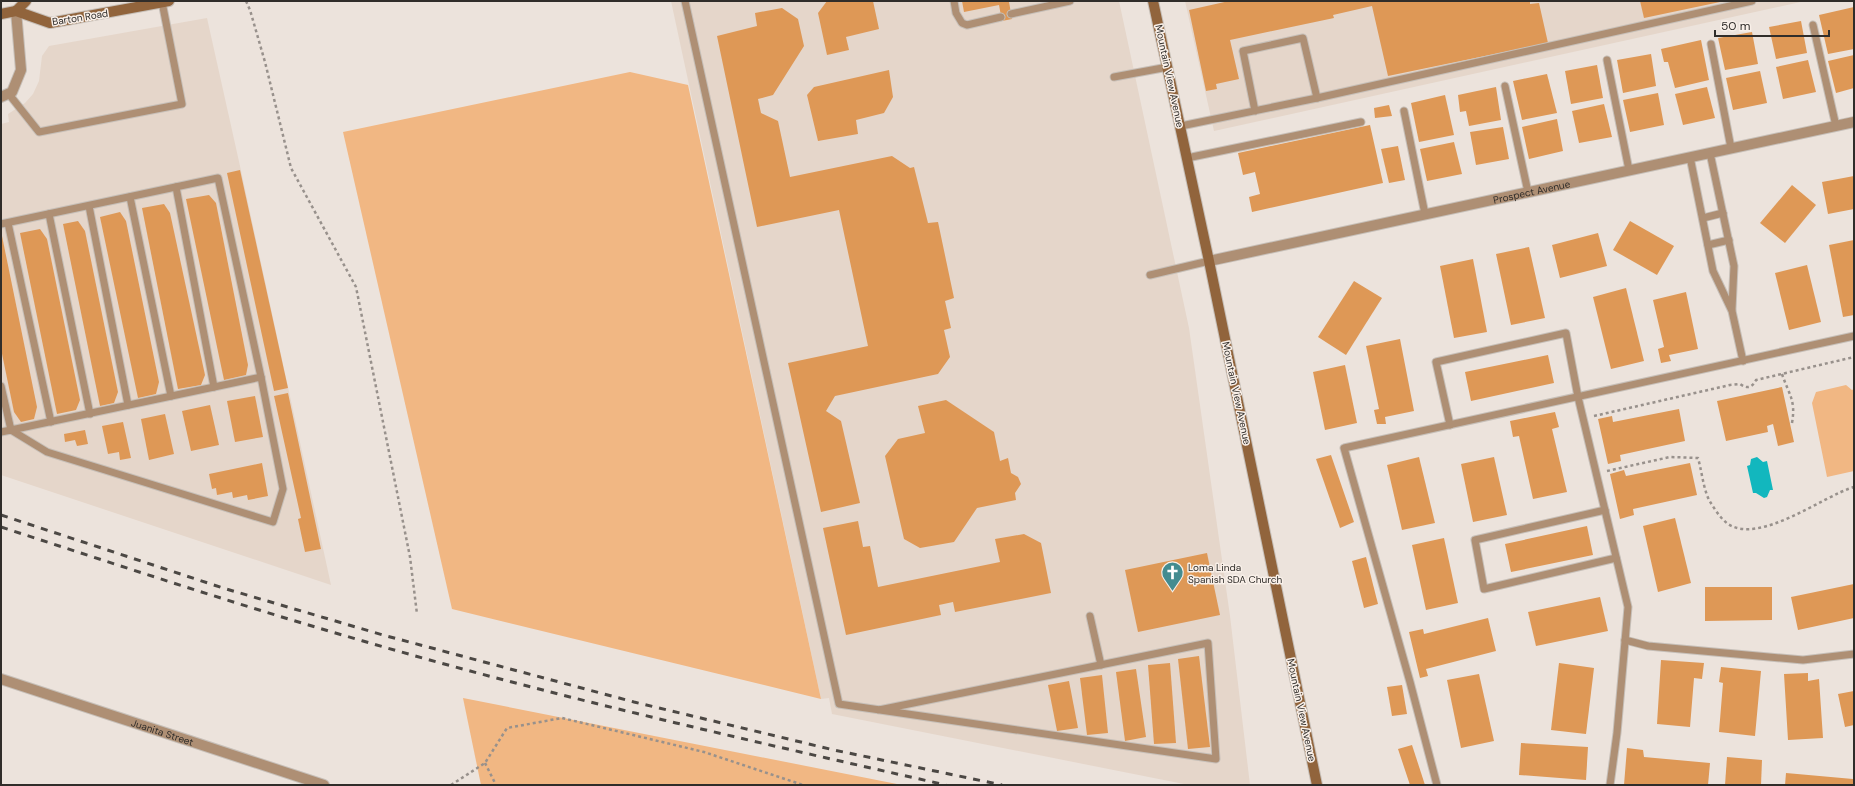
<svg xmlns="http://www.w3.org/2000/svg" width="1855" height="786" viewBox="0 0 1855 786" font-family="'DM Sans',sans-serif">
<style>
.built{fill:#e5d6ca}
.green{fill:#f1b783}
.water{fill:#12b7be}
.building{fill:#de9856}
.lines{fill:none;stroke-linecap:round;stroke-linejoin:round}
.lane-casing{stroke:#c6bfb8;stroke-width:9}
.street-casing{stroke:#c6bfb8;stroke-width:12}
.secondary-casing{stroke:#c6bfb8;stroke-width:12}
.path{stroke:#98918c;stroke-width:2.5;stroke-dasharray:3 3;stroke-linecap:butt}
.lane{stroke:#ae8f74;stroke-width:7}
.street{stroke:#ae8f74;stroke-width:10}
.secondary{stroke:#91643c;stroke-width:10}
.rail{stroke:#4c4844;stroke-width:3;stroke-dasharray:7 7;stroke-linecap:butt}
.labels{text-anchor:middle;stroke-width:3;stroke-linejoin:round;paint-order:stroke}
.street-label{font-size:10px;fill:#302d2a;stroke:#f9f0e9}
.poi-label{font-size:10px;fill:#302d2a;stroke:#f9f0e9;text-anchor:start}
</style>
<rect width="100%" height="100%" fill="#ece3dc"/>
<!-- built -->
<g class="built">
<polygon points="671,1 1119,1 1189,328 1230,616 1250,785 1189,785 832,714 829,698 821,699"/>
<polygon points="1185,1 1805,1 1214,131"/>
<polygon points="207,18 240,166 331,585 1,475 1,124 9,122 8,114 25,103 33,94 39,81 42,56 49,46"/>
</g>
<!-- green -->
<g class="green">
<polygon points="630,72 688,85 821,699 452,609 343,132"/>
<polygon points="1846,385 1852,390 1854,389 1854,471 1827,477 1812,403 1816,392"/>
<polygon points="463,698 902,785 481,785"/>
</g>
<!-- water -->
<polygon class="water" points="1757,457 1763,462 1767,461 1773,490 1770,490 1767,497 1764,498 1756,493 1753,493 1747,466 1750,465 1751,459"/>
<!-- building -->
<g class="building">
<polygon points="827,1 873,1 879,29 846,37 849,50 827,55 818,13"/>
<polygon points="962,1 1012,1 1009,2 1012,19 1002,21 999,5 964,12"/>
<polygon points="1229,1 1530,1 1530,4 1539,3 1548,43 1388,76 1372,6 1333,15 1334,18 1230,40 1239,79 1216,84 1217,89 1206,91 1189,10"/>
<polygon points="1640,1 1720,1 1720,2 1644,18"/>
<polygon points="1854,7 1854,49 1828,54 1819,15"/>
<polygon points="782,8 798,19 804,46 773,95 758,99 761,113 778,121 790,177 892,156 910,168 914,167 928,223 938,222 954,298 945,301 951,328 944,330 950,357 938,374 835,396 826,411 841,421 860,503 821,512 788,363 868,346 839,210 757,227 717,36 757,26 755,13"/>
<polygon points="1801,21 1807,53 1776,59 1769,27"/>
<polygon points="1752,32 1758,64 1725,70 1718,38"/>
<polygon points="1701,40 1709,80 1675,88 1668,62 1664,62 1661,49"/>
<polygon points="1651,54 1656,86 1623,93 1617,60"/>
<polygon points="1854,55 1854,88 1836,93 1828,61"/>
<polygon points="1808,60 1816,92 1783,99 1776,67"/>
<polygon points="1597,65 1603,98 1571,104 1565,71"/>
<polygon points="889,70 893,97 884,113 856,120 858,134 818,141 807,95 814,87"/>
<polygon points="1760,71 1767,103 1733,110 1726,78"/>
<polygon points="1547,74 1557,113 1522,120 1513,81"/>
<polygon points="1496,87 1501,120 1469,126 1466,111 1460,112 1458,95"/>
<polygon points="1707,87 1715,118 1683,125 1675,94"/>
<polygon points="1658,93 1664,125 1630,132 1623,100"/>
<polygon points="1445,95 1454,135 1419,142 1411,103"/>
<polygon points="1604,104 1612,137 1579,143 1572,111"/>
<polygon points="1389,105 1392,116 1375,118 1374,108"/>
<polygon points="1557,119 1563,151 1529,159 1522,127"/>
<polygon points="1370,125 1383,183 1252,212 1249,197 1260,194 1255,172 1243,175 1238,153"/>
<polygon points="1503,127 1509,159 1476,165 1470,132"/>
<polygon points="1454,142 1462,174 1427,181 1420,149"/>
<polygon points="1398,146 1405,180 1389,183 1381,149"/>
<polygon points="240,170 288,388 274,391 227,173"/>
<polygon points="1854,176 1854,209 1828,214 1822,182"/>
<polygon points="1792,185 1816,205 1785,243 1760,223"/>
<polygon points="209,195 216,203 248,365 246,375 224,380 186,199"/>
<polygon points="164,204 170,213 205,375 201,385 178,389 142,208"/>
<polygon points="120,212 126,221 159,382 156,394 138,398 100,217"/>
<polygon points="78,221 85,231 118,392 114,403 100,406 63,224"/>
<polygon points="1630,221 1674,246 1657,275 1613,250"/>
<polygon points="40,229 47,239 80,400 76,410 57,414 20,233"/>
<polygon points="1598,233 1607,266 1560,278 1552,245"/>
<polygon points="1,236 2,236 37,407 34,419 21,422 14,412 1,349"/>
<polygon points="1854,240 1854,315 1843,317 1829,245"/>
<polygon points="1529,247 1545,318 1511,325 1496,254"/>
<polygon points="1473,259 1487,332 1454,338 1440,266"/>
<polygon points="1807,265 1821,322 1789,330 1775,273"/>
<polygon points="1354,281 1382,298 1346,355 1318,337"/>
<polygon points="1626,288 1644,361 1611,369 1593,297"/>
<polygon points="1686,292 1698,349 1669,355 1671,361 1661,363 1658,349 1664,347 1653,300"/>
<polygon points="1400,339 1414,411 1385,417 1386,424 1377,424 1374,410 1379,409 1366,346"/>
<polygon points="1548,355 1554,383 1471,401 1465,372"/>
<polygon points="1345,365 1357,423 1325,430 1313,372"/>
<polygon points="1782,387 1794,442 1778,446 1773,424 1767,426 1768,432 1726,441 1717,401"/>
<polygon points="288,393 321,549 305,552 298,519 301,518 274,396"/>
<polygon points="255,396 263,437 235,442 227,401"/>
<polygon points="946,400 994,432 1000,461 1008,458 1011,473 1018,477 1021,484 1015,493 1016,500 977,508 954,542 920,548 904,539 885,456 898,439 925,433 918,406"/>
<polygon points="210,405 219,445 191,451 182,411"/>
<polygon points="1679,409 1685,441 1620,455 1621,461 1608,464 1598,419 1612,416 1613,422"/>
<polygon points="1555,412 1559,427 1552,429 1567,492 1533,499 1519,436 1513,437 1510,421"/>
<polygon points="165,414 174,454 149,460 141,419"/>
<polygon points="123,422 131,458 120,460 119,452 108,454 102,426"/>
<polygon points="85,430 88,444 77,446 75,440 65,442 64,434"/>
<polygon points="1331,455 1354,522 1340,528 1316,459"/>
<polygon points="1419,457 1435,523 1402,530 1387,465"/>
<polygon points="1494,457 1507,515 1473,522 1461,464"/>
<polygon points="262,463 268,496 248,500 247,495 233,498 232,492 217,495 216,488 212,489 209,474"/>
<polygon points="1690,463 1697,495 1633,509 1634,515 1620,519 1610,474 1624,470 1626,476"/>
<polygon points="1675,518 1691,583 1658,592 1643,526"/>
<polygon points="858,521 863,547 870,546 878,587 1000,562 995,539 1024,534 1041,543 1051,593 955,612 953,602 939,605 941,615 846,635 823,528"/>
<polygon points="1587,526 1593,555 1511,572 1505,544"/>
<polygon points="1444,538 1458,603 1426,610 1412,545"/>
<polygon points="1207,553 1220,615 1138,632 1125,570"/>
<polygon points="1366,557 1378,604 1364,608 1352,561"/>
<polygon points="1854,584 1854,618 1798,630 1791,597"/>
<polygon points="1705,587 1772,587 1772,620 1705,621"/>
<polygon points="1600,597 1608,631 1536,646 1528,612"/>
<polygon points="1488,618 1496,651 1426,669 1428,676 1420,678 1409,632 1423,629 1424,634"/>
<polygon points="1199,656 1210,747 1188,749 1178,659"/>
<polygon points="1661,660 1704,663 1702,679 1694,678 1690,727 1657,724"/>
<polygon points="1170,663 1176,743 1154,744 1148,665"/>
<polygon points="1559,663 1594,668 1586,734 1551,730"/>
<polygon points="1721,667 1761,671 1755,736 1719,732 1723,683 1719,682"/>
<polygon points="1136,669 1146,737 1125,741 1116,672"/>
<polygon points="1808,673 1808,681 1819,679 1823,738 1788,740 1784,674"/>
<polygon points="1479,674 1494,741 1461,748 1447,680"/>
<polygon points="1102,675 1108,733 1087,735 1080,678"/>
<polygon points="1069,681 1078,728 1057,731 1048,685"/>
<polygon points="1402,685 1407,714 1392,716 1387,687"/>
<polygon points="1854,691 1854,725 1845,727 1838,694"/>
<polygon points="1521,743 1588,747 1586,780 1519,775"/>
<polygon points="1412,745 1425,785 1410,785 1398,749"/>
<polygon points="1627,748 1643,750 1644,757 1710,763 1708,785 1624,785"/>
<polygon points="1727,757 1762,760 1761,785 1725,785"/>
<polygon points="1786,773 1853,779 1853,785 1785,785"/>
</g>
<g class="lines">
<defs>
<g id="lane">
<polyline points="685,1 839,704 1216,759 1208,643 879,710"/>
<polyline points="954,1 956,13 962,23 967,25 1001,17"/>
<polyline points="1011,14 1070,1"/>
<polyline points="1813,25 1836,126"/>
<polyline points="1711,44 1731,148"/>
<polyline points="1607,60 1629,170"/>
<polyline points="1114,77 1168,67"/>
<polyline points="1505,86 1528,192"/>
<polyline points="8,93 39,132 182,104 162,2"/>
<polyline points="1317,98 1752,1"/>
<polyline points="1404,111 1425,214"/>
<polyline points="1181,126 1317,98 1303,38 1243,51 1255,111"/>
<polyline points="1710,153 1734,266 1732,309"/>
<polyline points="1690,157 1713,271 1732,311 1743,361"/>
<polyline points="1187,158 1361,122"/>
<polyline points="176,187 214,387"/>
<polyline points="130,197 171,396"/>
<polyline points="89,206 128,405"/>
<polyline points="49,214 90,414"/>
<polyline points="1703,218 1723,213"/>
<polyline points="8,223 51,422"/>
<polyline points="1,224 218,178 261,377 283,489 273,522 47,452 11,430 1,432"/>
<polyline points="1708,245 1729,240"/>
<polyline points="1150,275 1209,261"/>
<polyline points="1,386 11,430 261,377"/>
<polyline points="1450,425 1436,362 1566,333 1578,397 1628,607 1617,733 1610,785"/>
<polyline points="1605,510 1475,540 1484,589 1616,558"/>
<polyline points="1090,616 1101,665"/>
<polyline points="1625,640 1648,646 1803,660 1854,654"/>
<polyline points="1437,785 1410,682 1344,448 1854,336"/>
</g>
<g id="street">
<polyline points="1,97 12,92 21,70 16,11"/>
<path id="s1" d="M1209,261L1854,122"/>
<path id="s2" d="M1,679L324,785"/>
</g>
<g id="secondary">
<polyline points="1153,1 1209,261 1317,785"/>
<polyline points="16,11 26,1"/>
<polyline points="1,14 16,11 50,23 169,1"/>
</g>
</defs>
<!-- lane casing -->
<use href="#lane" class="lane-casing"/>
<!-- street casing -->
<use href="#street" class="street-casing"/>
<!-- secondary casing -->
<use href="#secondary" class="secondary-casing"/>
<!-- path -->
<g class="path">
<polyline points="246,1 250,10 265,62 291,168 356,287 410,557 417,614"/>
<path d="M1782,374C1789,395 1796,400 1792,423"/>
<path d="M1594,416L1730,385L1740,384C1747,389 1752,388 1756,380L1854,357"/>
<path d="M1607,471L1670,457L1698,458C1702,472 1703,487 1709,500C1714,508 1720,518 1728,524C1760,545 1823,496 1854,487"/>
<polyline points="485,763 496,785"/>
<polyline points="451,785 485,763 507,728 562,718 704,752 803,785"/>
</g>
<!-- lane -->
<use href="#lane" class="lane"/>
<!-- street -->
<use href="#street" class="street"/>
<!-- secondary -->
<use href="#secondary" class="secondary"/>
<!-- rail -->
<g class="rail">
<polyline points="1,515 223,588 383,635 634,702 834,750 1002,785"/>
<path d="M1,527C121,566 241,606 363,641C555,697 751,741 946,785"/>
</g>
</g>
<!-- icons -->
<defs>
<symbol id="church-pin" viewBox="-11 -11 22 30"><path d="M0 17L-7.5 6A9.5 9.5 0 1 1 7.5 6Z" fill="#448c90" stroke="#f9f0e9"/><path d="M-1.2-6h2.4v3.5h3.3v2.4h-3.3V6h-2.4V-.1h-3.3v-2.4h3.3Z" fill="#fff"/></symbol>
</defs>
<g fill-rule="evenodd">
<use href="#church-pin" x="1160" y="560" width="25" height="34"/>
</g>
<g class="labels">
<!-- street labels -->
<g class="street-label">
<text transform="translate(80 17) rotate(-9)" y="4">Barton Road</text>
<text transform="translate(1170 76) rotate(78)" y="4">Mountain View Avenue</text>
<text dy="4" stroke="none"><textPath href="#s1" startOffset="330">Prospect Avenue</textPath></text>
<text transform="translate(1237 393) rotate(78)" y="4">Mountain View Avenue</text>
<text transform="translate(1302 710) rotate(78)" y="4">Mountain View Avenue</text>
<text dy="4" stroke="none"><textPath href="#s2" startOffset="170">Juanita Street</textPath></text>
</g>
<!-- poi labels -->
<g class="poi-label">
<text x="1188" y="571">Loma Linda<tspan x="1188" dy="12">Spanish SDA Church</tspan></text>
</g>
</g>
<!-- border -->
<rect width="1855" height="786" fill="none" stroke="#302d2a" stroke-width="4"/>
<!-- scale -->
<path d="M1715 30v6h114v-6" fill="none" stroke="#302d2a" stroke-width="2"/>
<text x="1721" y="30" font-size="12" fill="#302d2a" stroke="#f9f0e9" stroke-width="3" paint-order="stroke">50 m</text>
</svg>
